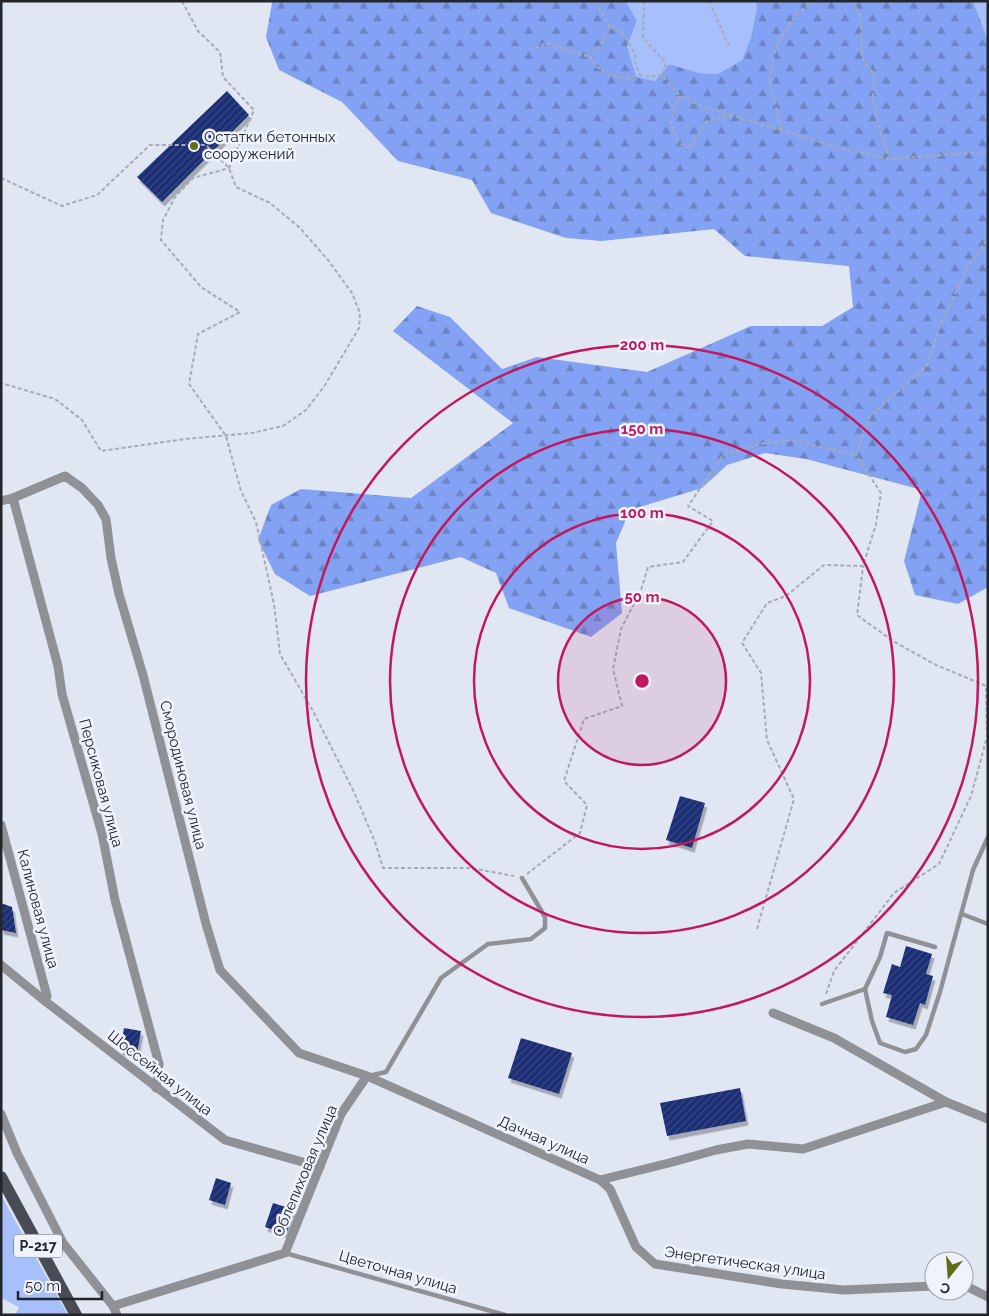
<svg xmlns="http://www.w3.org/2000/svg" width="989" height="1316" viewBox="0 0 989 1316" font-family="Raleway,sans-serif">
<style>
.green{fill:#a7c0fd}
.forest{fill:url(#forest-firs)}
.building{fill:url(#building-hatch);filter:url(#shadow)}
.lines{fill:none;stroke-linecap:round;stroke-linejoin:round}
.path{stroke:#a7abb5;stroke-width:2;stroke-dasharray:4 2.5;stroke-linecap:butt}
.service{stroke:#8f9196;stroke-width:4.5}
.minor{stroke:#8f9196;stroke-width:9}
.primary{stroke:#494c55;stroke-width:12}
.ring{fill:none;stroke:#c2185b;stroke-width:2.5}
.poi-dot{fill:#616d15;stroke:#eff3fe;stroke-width:2}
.labels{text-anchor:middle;stroke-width:5;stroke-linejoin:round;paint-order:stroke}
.shield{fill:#eff3fe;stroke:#60636a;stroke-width:1}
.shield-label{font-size:14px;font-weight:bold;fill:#23252a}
.poi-label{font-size:15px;fill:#23252a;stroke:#eff3fe;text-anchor:start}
.street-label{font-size:15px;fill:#23252a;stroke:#eff3fe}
.centre{fill:#c2185b;stroke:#eff3fe;stroke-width:2.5}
.ring-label{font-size:15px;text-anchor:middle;font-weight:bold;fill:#c2185b;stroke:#eff3fe;stroke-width:5;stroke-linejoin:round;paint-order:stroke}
</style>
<defs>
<pattern id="forest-firs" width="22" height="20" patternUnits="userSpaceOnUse" patternTransform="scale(1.25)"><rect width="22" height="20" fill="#83a2f3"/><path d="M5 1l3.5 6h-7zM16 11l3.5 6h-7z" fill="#6b84c5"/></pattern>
<pattern id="building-hatch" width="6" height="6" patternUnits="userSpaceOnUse" patternTransform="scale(1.25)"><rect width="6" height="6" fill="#1a2d74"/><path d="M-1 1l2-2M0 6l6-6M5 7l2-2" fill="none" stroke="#3b4a83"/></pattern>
<filter id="shadow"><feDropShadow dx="2.5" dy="4.5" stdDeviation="0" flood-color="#0004"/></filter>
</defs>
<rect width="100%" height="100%" fill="#e1e6f3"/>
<!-- green -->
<g class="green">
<polygon points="626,1 755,1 757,7 751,37 742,60 718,74 699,73 669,64 655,81 636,78 626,46 637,21"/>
<polygon points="973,1 988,1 988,41 986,38"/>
<polygon points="1,1194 7,1206 68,1315 15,1315 19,1307 1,1298"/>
</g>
<!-- forest -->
<polygon class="forest" points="271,1 626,1 637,21 627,46 636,77 655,81 669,64 699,73 718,74 742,60 751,37 757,7 755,1 973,1 988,41 988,587 958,604 915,595 904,561 922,490 806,459 765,453 727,465 702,488 630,510 616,543 622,613 591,637 509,608 496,573 461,557 310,596 275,574 258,540 271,505 301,489 411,498 513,423 393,331 417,306 450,317 502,369 537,357 647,372 751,326 822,326 853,307 849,266 745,256 714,229 602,241 566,238 491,213 472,180 398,161 342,102 279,70 266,37 272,3"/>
<!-- building -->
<g class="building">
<polygon points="227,91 249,115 162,202 137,177"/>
<polygon points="680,796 705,803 692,848 666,840"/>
<polygon points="1,903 12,907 16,933 1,930"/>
<polygon points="906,946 932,954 926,974 933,976 925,1005 920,1003 913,1025 886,1017 892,995 883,993 892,964 900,967"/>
<polygon points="124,1028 141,1031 137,1054 120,1051"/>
<polygon points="521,1038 572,1053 559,1094 508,1078"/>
<polygon points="740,1088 746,1121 667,1136 660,1103"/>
<polygon points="216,1178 231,1183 225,1205 209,1200"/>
<polygon points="273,1203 295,1210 286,1234 265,1227"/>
</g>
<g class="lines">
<!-- path -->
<g class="path">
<polyline points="182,1 198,31 220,52 223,77 254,110 229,168 193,178 175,197 163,220 161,240 201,287 240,312 198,334 189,384 226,436 241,491 256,522 274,604 280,654 314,713 354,792 375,842 383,868 471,868 514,876"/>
<polyline points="595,1 610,27 602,43 590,57 596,66 605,73 618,77 628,78 640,75 649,77 662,75 679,95 701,106 840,148 889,159 988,152"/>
<polyline points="644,1 643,38 666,63 662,75"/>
<polyline points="709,1 729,46"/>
<polyline points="853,1 861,19 862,57 874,75 873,99 877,120 889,159"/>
<polyline points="610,27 621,31 627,40 635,54 636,67 640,75"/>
<polyline points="535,48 547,43 590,57"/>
<polyline points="679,96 670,122 679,143 690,148 707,121 731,116"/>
<polyline points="782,130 769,80 776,46 797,13 815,1"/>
<polyline points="1,178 62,206 97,195 150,145 206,145 229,168 236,187 270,203 300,228 328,260 352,293 360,313 359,328 325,385 306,410 283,426 252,433 185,439 101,451 82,420 55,399 1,383"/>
<polyline points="527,874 580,833 587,805 564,781 584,719 622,706 613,669 621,629 641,590 648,567 683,562 713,521 688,506 723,455 759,444 791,440 856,455"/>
<polyline points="757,929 794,799 767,740 761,673 742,643 767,603 786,596 824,565 863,566 876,524 881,493 856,455 870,416 927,366 940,326 967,268 988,239"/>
<polyline points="826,994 834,971 894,893 939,864 971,796 987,737 986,686 934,664 893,641 857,615 863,567"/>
</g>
<!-- service -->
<g class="service">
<polyline points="962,914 988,924"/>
<polyline points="865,989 872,1021 880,1043 905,1052 916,1049 926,1035 940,992 973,870 988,837"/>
<polyline points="822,1004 865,989 880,957 887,933 935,947"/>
<polyline points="368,1076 386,1072 441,978 488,944 531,939 545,928 545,917 522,878"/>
<polyline points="285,1253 505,1315"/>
</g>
<!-- minor -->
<g class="minor">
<polyline points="13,498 65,476 82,488 98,505 106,519 111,558 119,594 143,675 206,924 220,970 299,1053 367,1076 600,1180 669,1163 716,1150 748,1144 803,1149 946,1102"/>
<polyline points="1,501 13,498 58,666 62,694 102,834 115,900 159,1064 156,1088"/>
<polyline points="1,825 47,996 45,1001"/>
<polyline points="1,965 45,1001 225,1140 320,1167"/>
<polyline points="773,1013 834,1038 946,1102 988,1119"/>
<polyline points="1,1114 17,1153 63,1243 113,1306 117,1315"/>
<polyline points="600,1180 610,1189 636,1247 655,1264 782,1284 844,1290 934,1286"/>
<polyline points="964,1285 988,1297"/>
<polyline points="113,1306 285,1253 341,1114 367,1076"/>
</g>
<!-- primary -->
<polyline class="primary" points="1,1177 76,1315"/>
</g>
<!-- distance rings -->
<circle cx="642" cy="681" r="84" fill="#c2185b" fill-opacity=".12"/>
<g class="ring">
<circle cx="642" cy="681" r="84"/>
<circle cx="642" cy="681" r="168"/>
<circle cx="642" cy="681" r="252"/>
<circle cx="642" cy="681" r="336"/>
</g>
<!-- markers -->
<circle class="poi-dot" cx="194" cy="146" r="5"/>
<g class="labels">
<!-- shield labels -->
<rect class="shield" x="14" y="1234.5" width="48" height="23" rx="4"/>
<g class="shield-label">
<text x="38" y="1251">Р-217</text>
</g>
<!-- poi labels -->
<g class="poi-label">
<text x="204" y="142">Остатки бетонных<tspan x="204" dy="17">сооружений</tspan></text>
</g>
<!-- street labels -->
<g class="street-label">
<text transform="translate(183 775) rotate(76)" y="5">Смородиновая улица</text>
<text transform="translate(101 783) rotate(75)" y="5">Персиковая улица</text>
<text transform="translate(38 909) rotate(75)" y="5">Калиновая улица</text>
<text transform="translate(160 1073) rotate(38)" y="5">Шоссейная улица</text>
<text transform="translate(544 1140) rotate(24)" y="5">Дачная улица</text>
<text transform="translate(305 1171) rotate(-67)" y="5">Облепиховая улица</text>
<text transform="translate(745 1263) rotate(8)" y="5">Энергетическая улица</text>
<text transform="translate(398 1272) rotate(16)" y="5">Цветочная улица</text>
</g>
</g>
<circle cx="642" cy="681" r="8" class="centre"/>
<g class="ring-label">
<text x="642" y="350">200 m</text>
<text x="642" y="434">150 m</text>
<text x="642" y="518">100 m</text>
<text x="642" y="602">50 m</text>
</g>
<!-- border -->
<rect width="989" height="1316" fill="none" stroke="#23252a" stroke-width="5"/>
<!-- north arrow -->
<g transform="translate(949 1276) rotate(197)"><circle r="24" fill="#eff3fe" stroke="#9da1a9"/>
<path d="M0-4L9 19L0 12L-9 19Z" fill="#616d15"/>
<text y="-8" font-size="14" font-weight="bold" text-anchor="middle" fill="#23252a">С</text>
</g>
<!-- scale -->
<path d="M18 1291v8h84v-8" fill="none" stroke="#23252a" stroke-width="2.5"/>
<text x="25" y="1291" font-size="15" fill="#23252a" stroke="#eff3fe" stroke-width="4" paint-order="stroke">50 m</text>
</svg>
